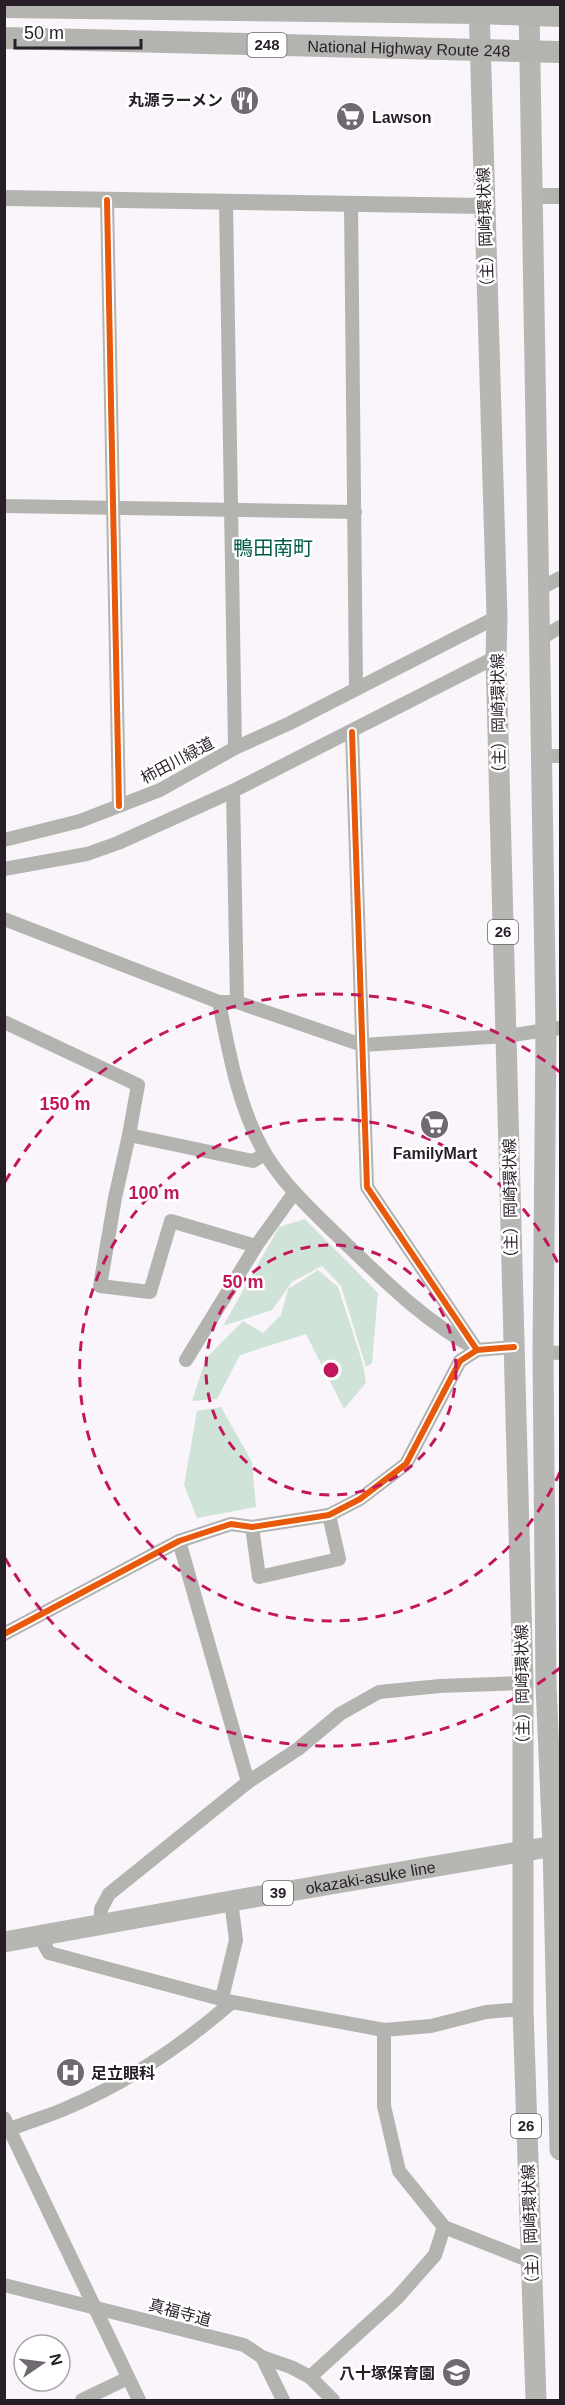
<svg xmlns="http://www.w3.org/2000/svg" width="565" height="2405" viewBox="0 0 565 2405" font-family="Arial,'Noto Sans JP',sans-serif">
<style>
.green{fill:#d0e3d8}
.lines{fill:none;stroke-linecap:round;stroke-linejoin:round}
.minor{stroke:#b3b4b0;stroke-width:14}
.tertiary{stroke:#b3b4b0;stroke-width:16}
.primary{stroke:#b6b7b3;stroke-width:21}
.trunk{stroke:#b3b4b0;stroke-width:22}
.cycleway-casing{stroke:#fff;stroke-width:10}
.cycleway{stroke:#e8590c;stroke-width:6}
.ring{fill:none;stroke:#c2185b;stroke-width:3;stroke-dasharray:10 8}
.labels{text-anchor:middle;stroke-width:5;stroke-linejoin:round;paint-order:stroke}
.shield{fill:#fff;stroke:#686268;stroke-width:1.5}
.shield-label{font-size:15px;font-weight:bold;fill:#271e28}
.street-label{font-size:16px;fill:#271e28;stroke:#fff}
.poi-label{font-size:16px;font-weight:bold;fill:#271e28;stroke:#fff;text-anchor:end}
.quarter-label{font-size:20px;fill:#005a49;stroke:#fff}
.centre{fill:#c2185b;stroke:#fff;stroke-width:3}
.ring-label{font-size:18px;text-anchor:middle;font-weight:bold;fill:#c2185b;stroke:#fff;stroke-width:5;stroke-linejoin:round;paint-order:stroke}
</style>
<rect width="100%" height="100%" fill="#faf5fa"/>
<!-- green -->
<g class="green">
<polygon points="305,1219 378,1293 372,1363 366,1367 341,1286 322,1266 292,1282 272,1310 223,1326 279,1227"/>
<polygon points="318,1270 338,1287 363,1364 366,1383 344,1409 306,1334 240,1355 217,1399 192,1401 206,1358 243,1321 263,1333 281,1315 288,1289"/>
<polygon points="221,1407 252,1462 256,1507 197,1518 184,1485 197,1411"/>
</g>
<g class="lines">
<!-- minor -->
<g class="minor">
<polyline points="107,200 119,806"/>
<polyline points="226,202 235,748"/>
<polyline points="351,204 356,689"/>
<polyline points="4,506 355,512"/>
<polyline points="539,589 560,578"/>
<polyline points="540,639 560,627"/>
<polyline points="352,732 367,1187 477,1350"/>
<polyline points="542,756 560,756"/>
<polyline points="233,791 237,1002"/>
<polyline points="4,840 80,821 160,790 235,748 290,723 497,617"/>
<polyline points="4,869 87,854 118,843 233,791 496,657"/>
<polyline points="4,919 219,1002 237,1002 362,1045 506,1036 560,1028"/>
<path d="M219,1002C229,1053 239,1110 266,1155C287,1189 317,1215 345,1243C385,1281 424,1321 473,1347"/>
<polyline points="4,1022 138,1085 129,1135"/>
<polyline points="256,1246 171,1221 150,1292 100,1286 115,1198 129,1135 253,1161 265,1154"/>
<polyline points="543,1352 560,1353"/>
<polyline points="186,1360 256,1246 294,1193"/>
<polyline points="252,1527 259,1577 339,1559 329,1515"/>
<polyline points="179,1541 248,1782"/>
<polyline points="4,1634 179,1541 231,1524 252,1527 329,1515 360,1499 406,1464 460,1361 477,1350 514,1347"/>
<polyline points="101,1924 101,1909 109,1894 248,1782 298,1749 340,1714 379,1692 440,1686 523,1683"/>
<polyline points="39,1935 49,1953 232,2002 384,2030 431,2026 486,2012 523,2009"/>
<polyline points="222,1998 236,1940 231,1901"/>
<polyline points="384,2030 384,2106 399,2171 444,2227 530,2261"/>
<polyline points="4,2118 139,2400"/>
<path d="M4,2132C25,2122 48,2117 69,2107C128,2082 184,2044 232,2002"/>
<polyline points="4,2285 244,2345 262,2357 291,2367 310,2377 333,2400"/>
<polyline points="262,2357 283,2400"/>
<polyline points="310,2377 397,2298 435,2255 444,2227"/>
<polyline points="82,2400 128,2378"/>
</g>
<!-- tertiary -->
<g class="tertiary">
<polyline points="532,196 560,196"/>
<polyline points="4,198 484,206"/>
</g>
<!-- primary -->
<g class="primary">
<polyline points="479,4 497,617 496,657 523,1683 523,2009 536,2400"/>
<polyline points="529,4 546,1030 543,1352 546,1685 553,1846 560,2150"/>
<path id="s1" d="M4,1942L231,1901L560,1845"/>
</g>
<!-- trunk -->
<g class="trunk">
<polyline points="4,7 479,13 560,16"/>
<path id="s2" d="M4,38L560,52"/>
</g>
<defs>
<g id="cycleway">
<polyline points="107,200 119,806"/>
<polyline points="352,732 367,1187 477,1350"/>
<polyline points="4,1634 179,1541 231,1524 252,1527 329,1515 360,1499 406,1464 460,1361 477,1350 514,1347"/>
</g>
</defs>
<!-- cycleway casing -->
<use href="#cycleway" class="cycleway-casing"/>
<!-- cycleway -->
<use href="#cycleway" class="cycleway"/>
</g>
<!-- distance rings -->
<g class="ring">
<circle cx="331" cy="1370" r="125"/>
<path d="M560 1472A251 251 0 1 1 560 1268"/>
<path d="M560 1668A376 376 0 0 1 5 1558M5 1182A376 376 0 0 1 560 1072"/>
</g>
<!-- icons -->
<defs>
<symbol id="restaurant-disc" viewBox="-11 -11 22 22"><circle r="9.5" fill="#716972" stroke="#fff"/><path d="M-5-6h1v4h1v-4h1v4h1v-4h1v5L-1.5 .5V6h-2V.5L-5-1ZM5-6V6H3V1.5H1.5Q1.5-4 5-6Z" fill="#fff"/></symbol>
<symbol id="supermarket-disc" viewBox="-11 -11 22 22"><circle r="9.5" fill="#716972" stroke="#fff"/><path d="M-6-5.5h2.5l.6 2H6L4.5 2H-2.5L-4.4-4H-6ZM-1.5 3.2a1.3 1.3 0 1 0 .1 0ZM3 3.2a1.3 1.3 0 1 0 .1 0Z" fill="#fff"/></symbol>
<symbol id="hospital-disc" viewBox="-11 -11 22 22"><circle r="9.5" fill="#716972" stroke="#fff"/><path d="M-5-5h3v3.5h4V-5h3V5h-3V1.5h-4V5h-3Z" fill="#fff"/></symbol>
<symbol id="school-disc" viewBox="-11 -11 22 22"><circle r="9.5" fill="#716972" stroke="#fff"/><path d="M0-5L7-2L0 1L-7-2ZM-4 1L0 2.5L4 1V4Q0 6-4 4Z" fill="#fff"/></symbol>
</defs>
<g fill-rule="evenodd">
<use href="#restaurant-disc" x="228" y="84" width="33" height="33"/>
<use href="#supermarket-disc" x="334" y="100" width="33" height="33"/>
<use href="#supermarket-disc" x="418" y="1108" width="33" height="33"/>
<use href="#hospital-disc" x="54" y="2056" width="33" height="33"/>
<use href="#school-disc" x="440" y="2356" width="33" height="33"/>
</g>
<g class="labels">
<!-- shield labels -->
<g class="shield">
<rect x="247.5" y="33" width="39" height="24" rx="4.5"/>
<rect x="488" y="920" width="30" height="24" rx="4.5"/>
<rect x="263" y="1881" width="30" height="24" rx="4.5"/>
<rect x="511" y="2114" width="30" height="24" rx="4.5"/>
</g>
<g class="shield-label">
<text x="267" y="50">248</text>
<text x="503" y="937">26</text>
<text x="278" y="1898">39</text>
<text x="526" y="2131">26</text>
</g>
<!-- street labels -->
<g class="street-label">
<text dy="6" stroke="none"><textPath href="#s2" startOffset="405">National Highway Route 248</textPath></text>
<text transform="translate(485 231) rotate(-92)" y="6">（主）岡崎環状線</text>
<text transform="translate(498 717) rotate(-91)" y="6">（主）岡崎環状線</text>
<text transform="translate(177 760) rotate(-28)" y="6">柿田川緑道</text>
<text transform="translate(510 1202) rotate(-91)" y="6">（主）岡崎環状線</text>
<text transform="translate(522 1688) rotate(-91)" y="6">（主）岡崎環状線</text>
<text dy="6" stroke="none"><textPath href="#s1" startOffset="372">okazaki-asuke line</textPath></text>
<text transform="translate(530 2228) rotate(-92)" y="6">（主）岡崎環状線</text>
<text transform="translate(180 2312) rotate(15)" y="6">真福寺道</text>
</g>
<!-- poi labels -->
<g class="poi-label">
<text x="223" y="106">丸源ラーメン</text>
<text x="372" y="123" text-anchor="start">Lawson</text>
<text x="435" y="1159" text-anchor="middle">FamilyMart</text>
<text x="91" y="2079" text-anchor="start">足立眼科</text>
<text x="435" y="2379">八十塚保育園</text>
</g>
<!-- quarter labels -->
<g class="quarter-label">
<text x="273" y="555">鴨田南町</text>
</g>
</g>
<circle cx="331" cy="1370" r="9" class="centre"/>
<g class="ring-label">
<text x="65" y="1110">150 m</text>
<text x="154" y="1199">100 m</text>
<text x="243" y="1288">50 m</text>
</g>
<!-- border -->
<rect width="565" height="2405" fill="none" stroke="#271e28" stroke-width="12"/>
<!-- north arrow -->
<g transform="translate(42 2363) rotate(76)"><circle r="28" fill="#ffffff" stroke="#a9a5a9" stroke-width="1.5"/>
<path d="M0-4.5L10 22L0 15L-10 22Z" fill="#716972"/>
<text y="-9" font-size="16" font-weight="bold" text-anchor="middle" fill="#271e28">N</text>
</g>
<!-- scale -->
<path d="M15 39v9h126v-9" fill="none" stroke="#271e28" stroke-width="3"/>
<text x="24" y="39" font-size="18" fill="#271e28" stroke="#ffffff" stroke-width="4.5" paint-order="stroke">50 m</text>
</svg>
